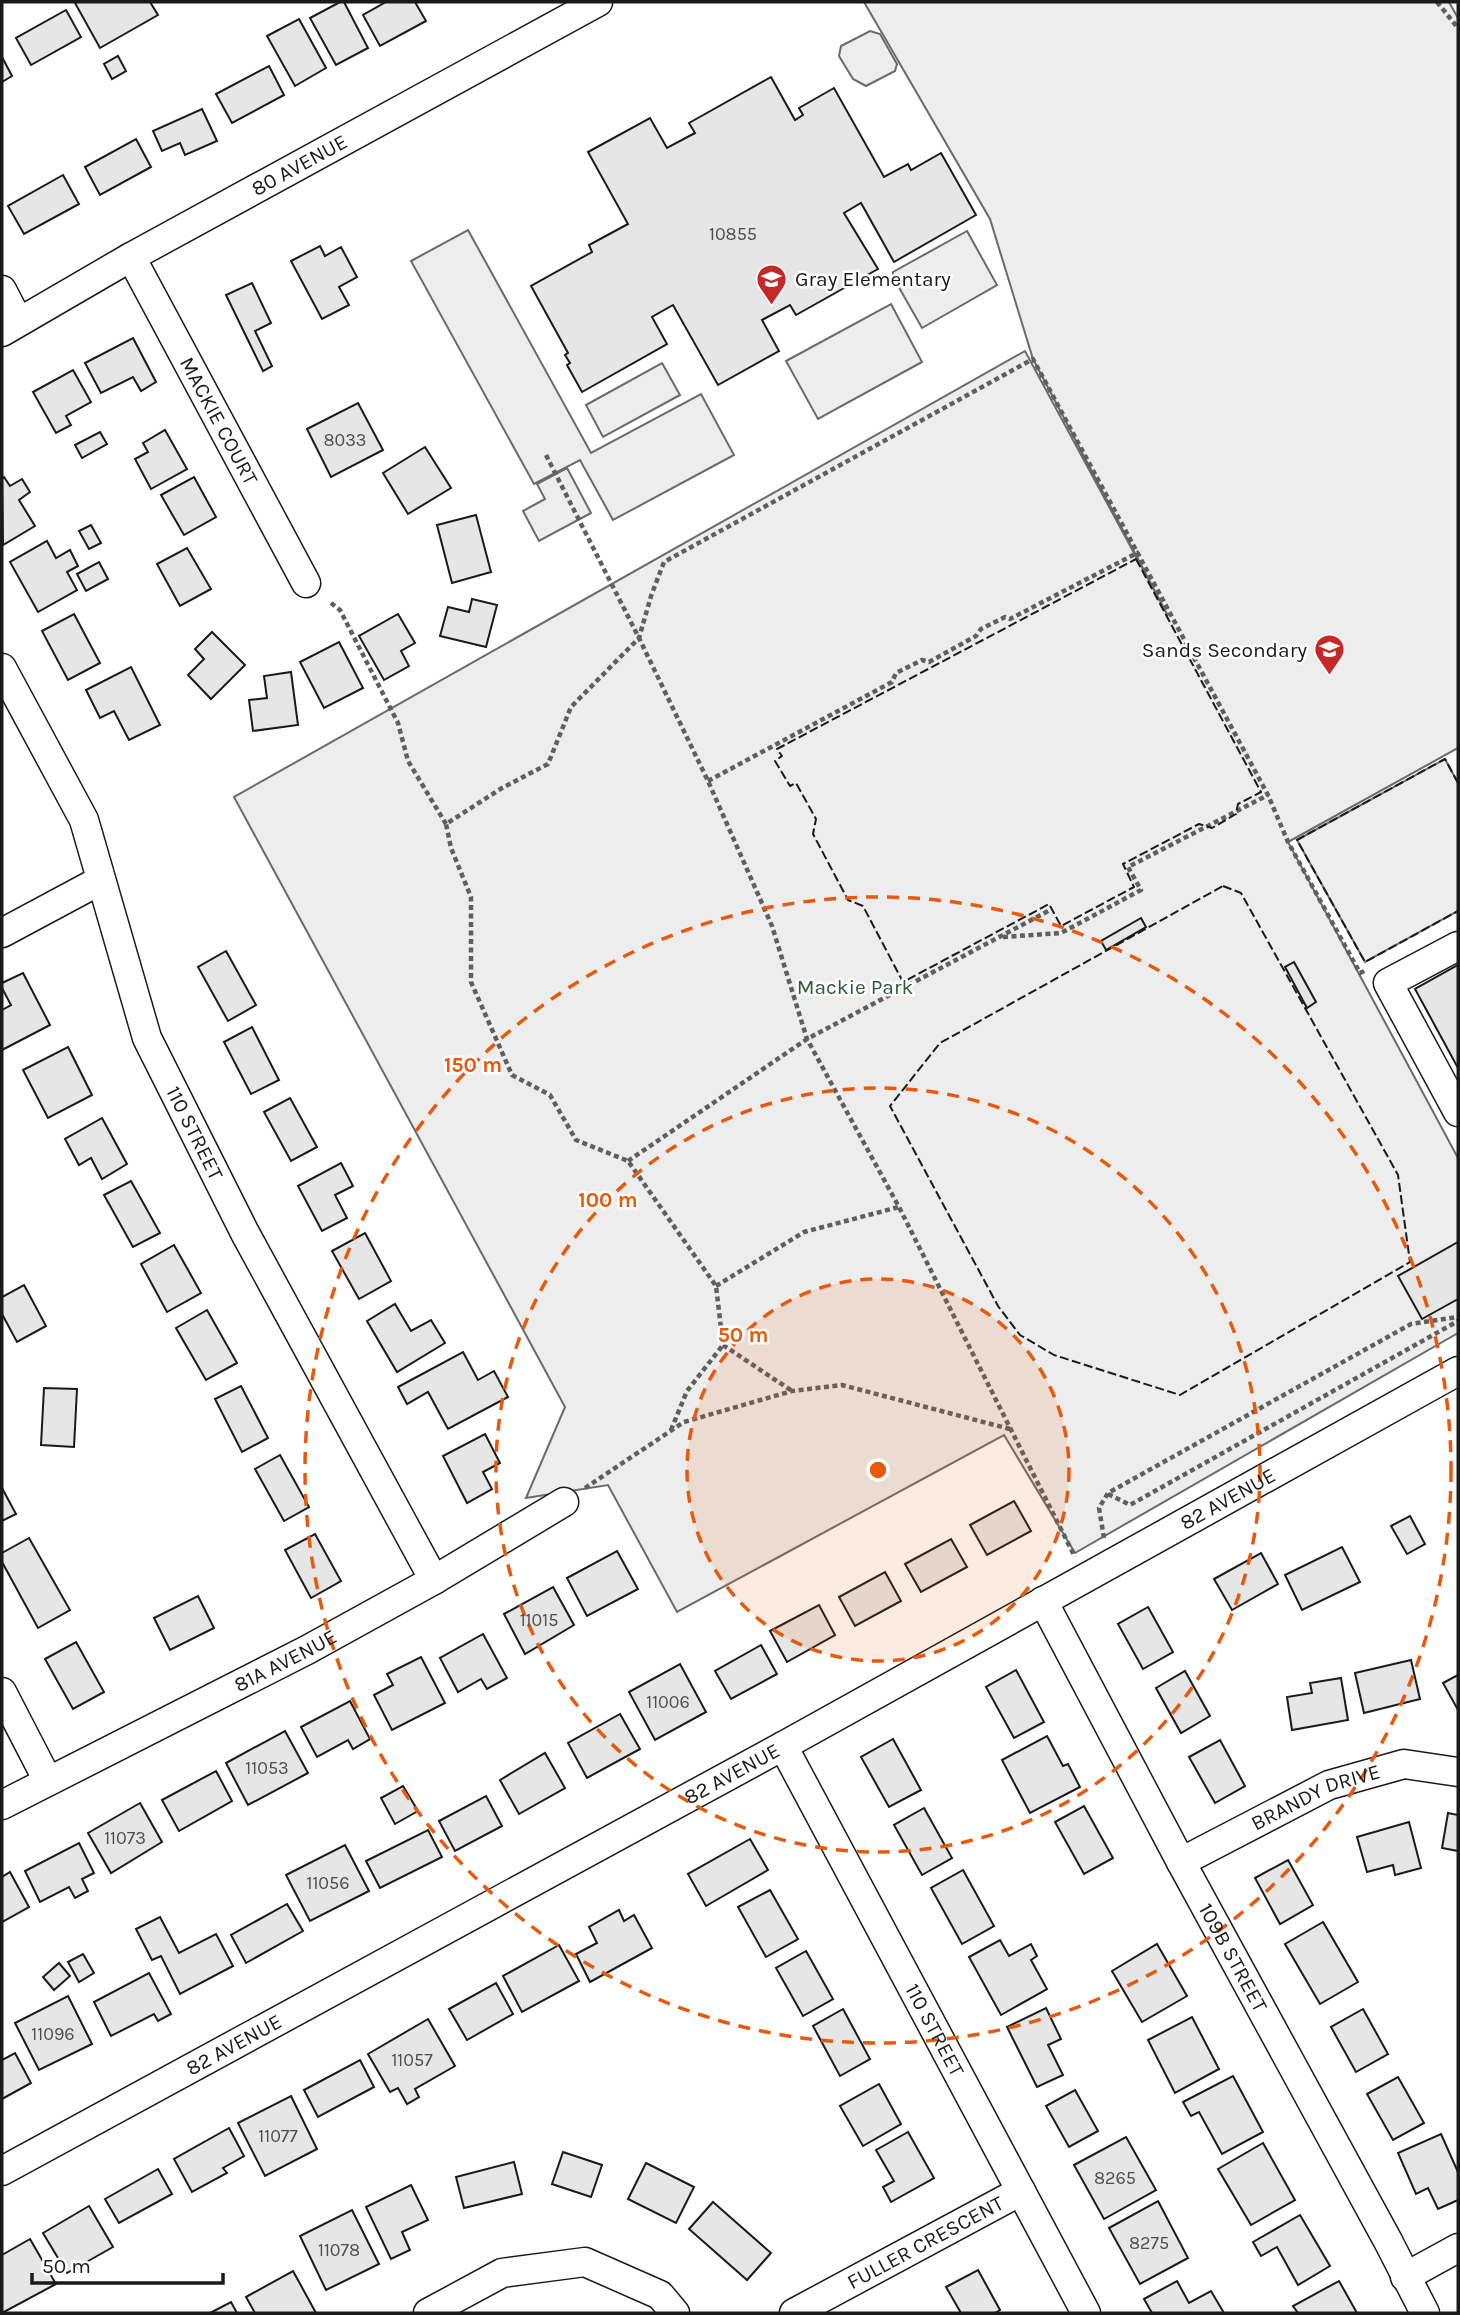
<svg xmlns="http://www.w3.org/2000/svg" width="1460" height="2315" viewBox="0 0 1460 2315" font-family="Karla,sans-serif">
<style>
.built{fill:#ededed;stroke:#6a6a6a;stroke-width:2}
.building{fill:#e6e6e6;stroke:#1a1a1a;stroke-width:2}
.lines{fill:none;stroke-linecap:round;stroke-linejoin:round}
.minor-casing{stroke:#1a1a1a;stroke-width:31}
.path{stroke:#5f5f5f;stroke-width:4.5;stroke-dasharray:5 3.5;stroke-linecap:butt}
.minor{stroke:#fff;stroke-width:28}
.fence{stroke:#1a1a1a;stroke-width:2;stroke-dasharray:9 3.5;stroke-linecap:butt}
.ring{fill:none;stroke:#e8590c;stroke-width:3.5;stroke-dasharray:12 9}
.labels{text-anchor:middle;stroke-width:5;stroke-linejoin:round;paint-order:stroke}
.number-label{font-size:18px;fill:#4d4d4d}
.street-label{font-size:21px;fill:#1a1a1a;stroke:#fff}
.poi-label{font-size:21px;fill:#1a1a1a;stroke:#fff;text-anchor:start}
.park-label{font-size:21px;fill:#2b5a34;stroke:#fff}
.centre{fill:#e8590c;stroke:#fff;stroke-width:3.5}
.ring-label{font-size:21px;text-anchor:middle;font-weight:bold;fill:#e8590c;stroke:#fff;stroke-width:5;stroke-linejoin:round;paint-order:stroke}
</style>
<rect width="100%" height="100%" fill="#fff"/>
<!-- built -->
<g class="built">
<polygon points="864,2 1449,2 1458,18 1458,748 1288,842 1458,1158 1458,1333 1075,1553 1004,1435 677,1612 608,1485 526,1498 565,1407 234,797 1025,351 1168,616 1033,359 990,219"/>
<polygon points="870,31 880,34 897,64 895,71 866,86 853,79 839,56 841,46"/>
<polygon points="468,230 591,453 701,394 734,455 613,520 580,460 534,484 411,261"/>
<polygon points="967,231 997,285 922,328 893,277 893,272"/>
<polygon points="891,304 922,362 818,419 786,361"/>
<polygon points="662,363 680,395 603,437 586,405"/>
<polygon points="567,468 591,513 539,541 523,511 545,499 537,484"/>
<polygon points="1445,759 1458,783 1458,911 1365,962 1297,840"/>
</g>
<!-- building -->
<g class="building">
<polygon points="77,2 150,2 158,15 100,48 75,3"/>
<polygon points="340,2 344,2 368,48 336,65 310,18"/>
<polygon points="386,2 415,2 426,21 380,46 363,15"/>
<polygon points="66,10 81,37 31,65 16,38"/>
<polygon points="299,19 326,68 295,86 267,36"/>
<polygon points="118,56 126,71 112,79 104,64"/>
<polygon points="2,57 12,76 2,82"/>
<polygon points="269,66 284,95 232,123 216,94"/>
<polygon points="771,77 795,120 803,115 799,108 834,88 884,177 908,164 911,170 941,153 976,215 894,262 861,203 844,213 878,269 796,315 790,305 762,320 779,351 718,385 673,305 652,317 667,344 582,392 567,365 570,363 565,355 568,353 531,286 592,252 589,245 628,224 588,152 650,118 667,148 695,133 689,123"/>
<polygon points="202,109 217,141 185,155 180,143 162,151 153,131"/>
<polygon points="136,139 151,167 100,195 85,167"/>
<polygon points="63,175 79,204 24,234 8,206"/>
<polygon points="320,246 325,256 341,247 357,277 339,287 349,305 322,319 291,261"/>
<polygon points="252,283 271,323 255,331 272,366 263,371 226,295"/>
<polygon points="133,338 156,382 141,391 133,377 101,393 85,363"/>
<polygon points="73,370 91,402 66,416 71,425 56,433 33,392"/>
<polygon points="358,403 383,450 331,477 307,429"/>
<polygon points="165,430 187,469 151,489 135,459 148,452 143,443"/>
<polygon points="100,432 107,444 82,458 75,445"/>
<polygon points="425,447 451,488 408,514 383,473"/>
<polygon points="4,477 10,486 22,479 30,492 19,500 35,526 3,545 2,479"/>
<polygon points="194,477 216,517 184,535 161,495"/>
<polygon points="476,515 491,572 452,583 437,525"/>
<polygon points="91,525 101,543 89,549 79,531"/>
<polygon points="47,541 56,558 70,550 78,566 67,572 77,590 38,612 10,562"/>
<polygon points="187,548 211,589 180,606 157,564"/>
<polygon points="99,562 108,579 86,591 77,574"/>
<polygon points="472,599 497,605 486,647 440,636 448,607 469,612"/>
<polygon points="74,614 100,663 68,680 42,631"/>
<polygon points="398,614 415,643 401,651 409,666 384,680 359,636"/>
<polygon points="212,632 245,665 211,699 188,675 204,659 195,649"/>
<polygon points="339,642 363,688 324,708 300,662"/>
<polygon points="131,667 160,725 129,740 114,711 100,718 86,690"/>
<polygon points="291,672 298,725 253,731 249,700 267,698 264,676"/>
<polygon points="1141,918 1146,927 1106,950 1101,941"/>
<polygon points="226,951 256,1005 228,1021 198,967"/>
<polygon points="1294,962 1316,1002 1307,1008 1285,967"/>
<polygon points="1458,965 1458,1068 1415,989"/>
<polygon points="23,973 50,1025 2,1050 2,1010 11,1005 2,988 2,983"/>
<polygon points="252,1027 279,1080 251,1094 224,1042"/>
<polygon points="68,1047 92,1095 48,1118 23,1070"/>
<polygon points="290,1098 317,1147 291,1161 264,1112"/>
<polygon points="102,1118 127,1164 102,1179 91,1158 79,1165 65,1139"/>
<polygon points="341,1163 353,1186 335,1195 347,1218 322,1231 298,1186"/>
<polygon points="131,1181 160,1233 133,1247 104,1195"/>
<polygon points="365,1233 391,1281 359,1299 332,1251"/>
<polygon points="1458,1242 1458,1299 1422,1319 1398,1276"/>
<polygon points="174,1245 201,1293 167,1312 141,1264"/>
<polygon points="24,1285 46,1326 17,1342 2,1314 2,1297"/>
<polygon points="395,1304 411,1331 431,1320 445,1343 397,1372 367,1321"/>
<polygon points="207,1310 237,1363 206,1380 176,1328"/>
<polygon points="463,1352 478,1380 494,1371 508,1397 448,1429 428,1392 407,1404 398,1387"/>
<polygon points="241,1386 268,1438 242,1452 215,1399"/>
<polygon points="44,1388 77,1389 74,1447 41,1445"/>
<polygon points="485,1434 500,1463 483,1472 492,1489 467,1503 443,1456"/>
<polygon points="280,1455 309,1507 284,1521 255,1469"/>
<polygon points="2,1488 16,1514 2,1521"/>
<polygon points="1014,1501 1031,1531 987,1555 970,1525"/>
<polygon points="1410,1516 1425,1544 1407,1554 1391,1526"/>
<polygon points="315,1534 341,1581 311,1598 285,1550"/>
<polygon points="29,1538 70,1610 38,1628 2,1562 2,1553"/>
<polygon points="951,1539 967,1567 921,1592 905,1564"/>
<polygon points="1342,1547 1360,1582 1302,1610 1285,1575"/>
<polygon points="617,1551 638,1589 587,1616 567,1578"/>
<polygon points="1261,1553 1278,1584 1232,1610 1214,1579"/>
<polygon points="885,1572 901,1601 855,1626 839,1597"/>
<polygon points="553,1587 574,1625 525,1654 504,1614"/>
<polygon points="198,1596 214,1628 170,1650 154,1618"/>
<polygon points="819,1605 835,1635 787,1662 770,1631"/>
<polygon points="1148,1607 1173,1652 1143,1669 1118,1624"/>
<polygon points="483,1634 507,1678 487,1689 481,1679 458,1692 440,1658"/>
<polygon points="76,1642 104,1692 73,1709 45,1659"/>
<polygon points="761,1645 777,1674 731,1699 715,1671"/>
<polygon points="421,1657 445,1703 392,1730 374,1695 393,1685 387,1674"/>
<polygon points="1411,1660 1420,1699 1364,1713 1355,1673"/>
<polygon points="680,1664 706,1712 655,1740 629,1692"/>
<polygon points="1016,1670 1044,1722 1014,1738 986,1687"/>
<polygon points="1185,1671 1210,1716 1181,1733 1156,1688"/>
<polygon points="1458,1675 1458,1710 1443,1683"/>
<polygon points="1341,1678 1348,1720 1292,1730 1287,1697 1312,1693 1310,1683"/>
<polygon points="350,1701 370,1739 353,1749 348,1740 317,1757 301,1727"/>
<polygon points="620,1714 640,1749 587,1778 568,1743"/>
<polygon points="285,1731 308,1773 248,1805 226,1763"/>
<polygon points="1047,1736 1063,1766 1068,1764 1080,1787 1030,1813 1002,1760"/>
<polygon points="893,1739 921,1790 889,1807 861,1757"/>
<polygon points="1220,1740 1245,1786 1215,1803 1189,1757"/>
<polygon points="545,1753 565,1788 519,1814 500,1780"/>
<polygon points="216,1771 232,1801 179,1831 162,1800"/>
<polygon points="403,1786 418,1811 395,1824 381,1798"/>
<polygon points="486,1796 502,1826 455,1851 439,1821"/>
<polygon points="140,1803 162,1842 111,1873 88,1833"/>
<polygon points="1084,1806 1113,1858 1084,1874 1055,1822"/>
<polygon points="924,1808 952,1858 922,1875 894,1825"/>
<polygon points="1448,1813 1458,1815 1458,1851 1442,1848"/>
<polygon points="1409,1822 1421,1868 1395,1875 1393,1865 1367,1872 1357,1837"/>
<polygon points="428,1830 442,1857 380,1888 366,1861"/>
<polygon points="750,1839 768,1870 706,1906 688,1874"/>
<polygon points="79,1843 94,1873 82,1879 88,1891 75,1898 69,1887 40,1902 25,1871"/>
<polygon points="345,1845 369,1891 310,1921 286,1875"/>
<polygon points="1288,1860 1313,1905 1280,1924 1255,1878"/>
<polygon points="963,1870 994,1926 962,1944 931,1888"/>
<polygon points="10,1872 29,1907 2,1922 2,1877"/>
<polygon points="770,1890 798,1939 766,1957 738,1907"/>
<polygon points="287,1904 303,1931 246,1963 231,1935"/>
<polygon points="619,1910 624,1921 634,1915 652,1948 590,1982 576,1954 597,1943 589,1927"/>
<polygon points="160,1917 179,1953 216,1934 233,1966 180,1994 161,1956 152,1960 136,1929"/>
<polygon points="1323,1922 1358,1982 1320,2004 1285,1944"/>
<polygon points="1000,1940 1009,1956 1031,1944 1037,1956 1031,1960 1047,1989 1001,2015 969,1957"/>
<polygon points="1157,1944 1187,1996 1142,2022 1112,1971"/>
<polygon points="559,1945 579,1981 522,2012 503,1976"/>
<polygon points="806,1951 833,1999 803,2016 776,1968"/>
<polygon points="83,1954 94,1973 79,1982 68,1962"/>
<polygon points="59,1963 70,1976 54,1990 43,1977"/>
<polygon points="149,1973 171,2014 158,2021 154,2014 111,2036 94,2002"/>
<polygon points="496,1983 513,2014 467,2040 449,2009"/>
<polygon points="68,1996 92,2044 39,2070 15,2023"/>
<polygon points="1046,2008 1061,2039 1048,2045 1063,2075 1037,2087 1007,2027"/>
<polygon points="843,2009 870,2059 840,2076 813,2026"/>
<polygon points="1363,2009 1388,2054 1356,2072 1331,2027"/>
<polygon points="1192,2017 1219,2069 1175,2093 1148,2040"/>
<polygon points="428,2019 455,2066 415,2089 419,2097 407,2104 398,2088 390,2092 368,2054"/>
<polygon points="15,2053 31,2083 2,2099 2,2060"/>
<polygon points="360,2060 374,2087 318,2117 304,2090"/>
<polygon points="1233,2076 1263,2132 1222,2154 1199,2112 1191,2116 1183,2102"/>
<polygon points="1398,2077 1424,2123 1393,2140 1367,2094"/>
<polygon points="879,2084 901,2124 863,2146 840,2106"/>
<polygon points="1075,2090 1098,2131 1069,2147 1046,2106"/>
<polygon points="291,2096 317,2149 265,2176 238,2123"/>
<polygon points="229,2128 244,2156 223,2168 227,2173 192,2192 174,2159"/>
<polygon points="908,2132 934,2178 891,2202 883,2187 894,2181 876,2150"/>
<polygon points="1441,2134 1458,2172 1458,2200 1438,2209 1428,2188 1416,2194 1398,2153"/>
<polygon points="1126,2137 1156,2190 1104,2219 1074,2165"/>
<polygon points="1263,2143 1295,2200 1251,2225 1218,2169"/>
<polygon points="563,2152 602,2165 591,2197 552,2184"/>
<polygon points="514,2162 522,2194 464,2208 456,2177"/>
<polygon points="646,2163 694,2187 676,2223 628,2199"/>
<polygon points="158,2169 172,2194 119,2223 105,2199"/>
<polygon points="411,2185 428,2220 402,2232 410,2250 391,2259 366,2207"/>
<polygon points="1158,2201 1188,2258 1140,2284 1109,2228"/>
<polygon points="713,2202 771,2253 747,2280 689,2229"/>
<polygon points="89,2206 113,2247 67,2273 43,2233"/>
<polygon points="352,2210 379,2264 326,2290 300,2236"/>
<polygon points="1300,2215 1330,2266 1298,2285 1277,2247 1261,2256 1253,2242"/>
<polygon points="30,2239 56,2284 2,2313 2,2255"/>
<polygon points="978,2270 1000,2310 995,2313 961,2313 946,2287"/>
<polygon points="293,2271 316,2313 255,2313 246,2297"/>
<polygon points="1177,2281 1189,2303 1211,2291 1224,2313 1152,2313 1144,2299"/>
<polygon points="1339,2281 1357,2313 1298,2313 1293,2306"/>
<polygon points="231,2302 237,2313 210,2313"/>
</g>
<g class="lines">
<defs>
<g id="minor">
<path id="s1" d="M131,257L306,583"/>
<polyline points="2,290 18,321"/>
<path id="s2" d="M2,332L131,257L598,2"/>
<path id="s3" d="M2,668L84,820L147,1038L245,1233L434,1580"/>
<polyline points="2,933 101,880"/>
<polyline points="1458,946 1388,983 1458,1112"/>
<path id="s4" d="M1043,1601L1181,1862L1388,2241L1425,2313"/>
<polyline points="2,1692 48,1781"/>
<path id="s5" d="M783,1746L1086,2313"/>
<path id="s6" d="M2,1805L307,1650L434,1580L564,1502"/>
<path id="s7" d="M1181,1862L1329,1785L1404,1764L1458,1772"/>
<path id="s8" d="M2,2171L783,1746L1458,1371"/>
<polyline points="1405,2277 1458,2248"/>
<polyline points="428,2313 502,2273 585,2262 660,2295 675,2313"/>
<path id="s9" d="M794,2313L1021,2191"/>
</g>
</defs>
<!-- minor casing -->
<use href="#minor" class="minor-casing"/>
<!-- path -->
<g class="path">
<polyline points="1437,2 1458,28"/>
<polyline points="546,455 639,638 708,781 772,926 807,1039 899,1207 1075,1557"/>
<polyline points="331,603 340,610 398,723 408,761 446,824"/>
<polyline points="708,781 892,682 896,673 922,660 929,662 976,636 981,629 1005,617 1010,619 1139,552"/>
<polyline points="1003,937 1061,933 1141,890 1128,867 1268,795"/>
<polyline points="628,1161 807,1039 1052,909"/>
<polyline points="716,1286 804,1232 899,1207"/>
<polyline points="723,1345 792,1391"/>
<polyline points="671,1430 687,1391 723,1345 716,1286 628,1161 576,1140 550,1095 512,1075 471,982 471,897 451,848 446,824 502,788 548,764 571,707 639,638 651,596 664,562 1033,359 1268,795 1288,842 1360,973 1366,970"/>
<polyline points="585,1488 684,1422 792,1391 842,1385 1010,1429"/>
<polyline points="1108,1494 1130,1505 1458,1321"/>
<polyline points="1104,1538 1099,1508 1108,1493 1411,1324 1458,1317"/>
</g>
<!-- minor -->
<use href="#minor" class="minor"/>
<!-- fence -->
<g class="fence">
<polygon points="1136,559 1261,792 1238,804 1236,814 1212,828 1199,824 1123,864 1134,887 1061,926 1049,904 903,982 863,906 848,900 813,834 816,819 796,783 790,786 775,761 782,756 777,749"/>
<polyline points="1458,783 1445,759 1297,840 1365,962 1458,911"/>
<polygon points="1223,886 1241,893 1398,1175 1410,1262 1180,1395 1054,1355 1020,1335 998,1306 890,1106 940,1043"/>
</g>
</g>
<!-- distance rings -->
<circle cx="878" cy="1470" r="191" fill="#e8590c" fill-opacity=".12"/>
<g class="ring">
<circle cx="878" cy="1470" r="191"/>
<circle cx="878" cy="1470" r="382"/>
<circle cx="878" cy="1470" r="573"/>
</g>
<!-- icons -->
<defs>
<symbol id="school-pin" viewBox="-11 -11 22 30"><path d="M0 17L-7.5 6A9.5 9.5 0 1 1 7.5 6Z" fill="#c62828" stroke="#fff"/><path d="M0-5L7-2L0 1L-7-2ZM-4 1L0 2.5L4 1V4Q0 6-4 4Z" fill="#fff"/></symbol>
</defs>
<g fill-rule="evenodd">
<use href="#school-pin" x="754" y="262" width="35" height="47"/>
<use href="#school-pin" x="1312" y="632" width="35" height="47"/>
</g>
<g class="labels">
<!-- number labels -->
<g class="number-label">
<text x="733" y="240">10855</text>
<text x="345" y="446">8033</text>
<text x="539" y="1626">11015</text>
<text x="668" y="1708">11006</text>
<text x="267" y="1774">11053</text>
<text x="125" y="1844">11073</text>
<text x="328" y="1889">11056</text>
<text x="53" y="2040">11096</text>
<text x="412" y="2066">11057</text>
<text x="278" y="2142">11077</text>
<text x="1115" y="2184">8265</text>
<text x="1149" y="2249">8275</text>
<text x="339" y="2256">11078</text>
</g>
<!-- street labels -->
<g class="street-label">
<text dy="7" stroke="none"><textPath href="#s2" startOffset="341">80 AVENUE</textPath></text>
<text dy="7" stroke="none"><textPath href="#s1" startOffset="186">MACKIE COURT</textPath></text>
<text dy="7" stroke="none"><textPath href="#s3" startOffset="506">110 STREET</textPath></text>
<text dy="7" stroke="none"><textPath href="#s8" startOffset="1398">82 AVENUE</textPath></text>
<text dy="7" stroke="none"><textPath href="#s6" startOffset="318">81A AVENUE</textPath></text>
<text dy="7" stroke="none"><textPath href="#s8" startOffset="831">82 AVENUE</textPath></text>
<text dy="7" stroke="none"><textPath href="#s7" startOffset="150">BRANDY DRIVE</textPath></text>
<text dy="7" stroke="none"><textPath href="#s4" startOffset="404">109B STREET</textPath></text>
<text dy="7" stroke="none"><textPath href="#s5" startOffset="322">110 STREET</textPath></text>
<text dy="7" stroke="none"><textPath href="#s8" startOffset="264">82 AVENUE</textPath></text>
<text dy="7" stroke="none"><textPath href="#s9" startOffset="149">FULLER CRESCENT</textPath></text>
</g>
<!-- poi labels -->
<g class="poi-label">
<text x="795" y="286">Gray Elementary</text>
<text x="1307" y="657" text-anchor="end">Sands Secondary</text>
</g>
<!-- park labels -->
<g class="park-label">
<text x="855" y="994">Mackie Park</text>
</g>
</g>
<circle cx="878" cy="1470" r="10" class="centre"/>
<g class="ring-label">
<text x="473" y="1072">150 m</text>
<text x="608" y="1207">100 m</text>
<text x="743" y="1342">50 m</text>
</g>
<!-- border -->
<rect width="1460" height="2315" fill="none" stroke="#1a1a1a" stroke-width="7"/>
<!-- scale -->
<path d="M32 2273v10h191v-10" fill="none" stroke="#1a1a1a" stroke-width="3.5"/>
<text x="42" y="2273" font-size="21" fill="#1a1a1a" stroke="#ffffff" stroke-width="5" paint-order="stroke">50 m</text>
</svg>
